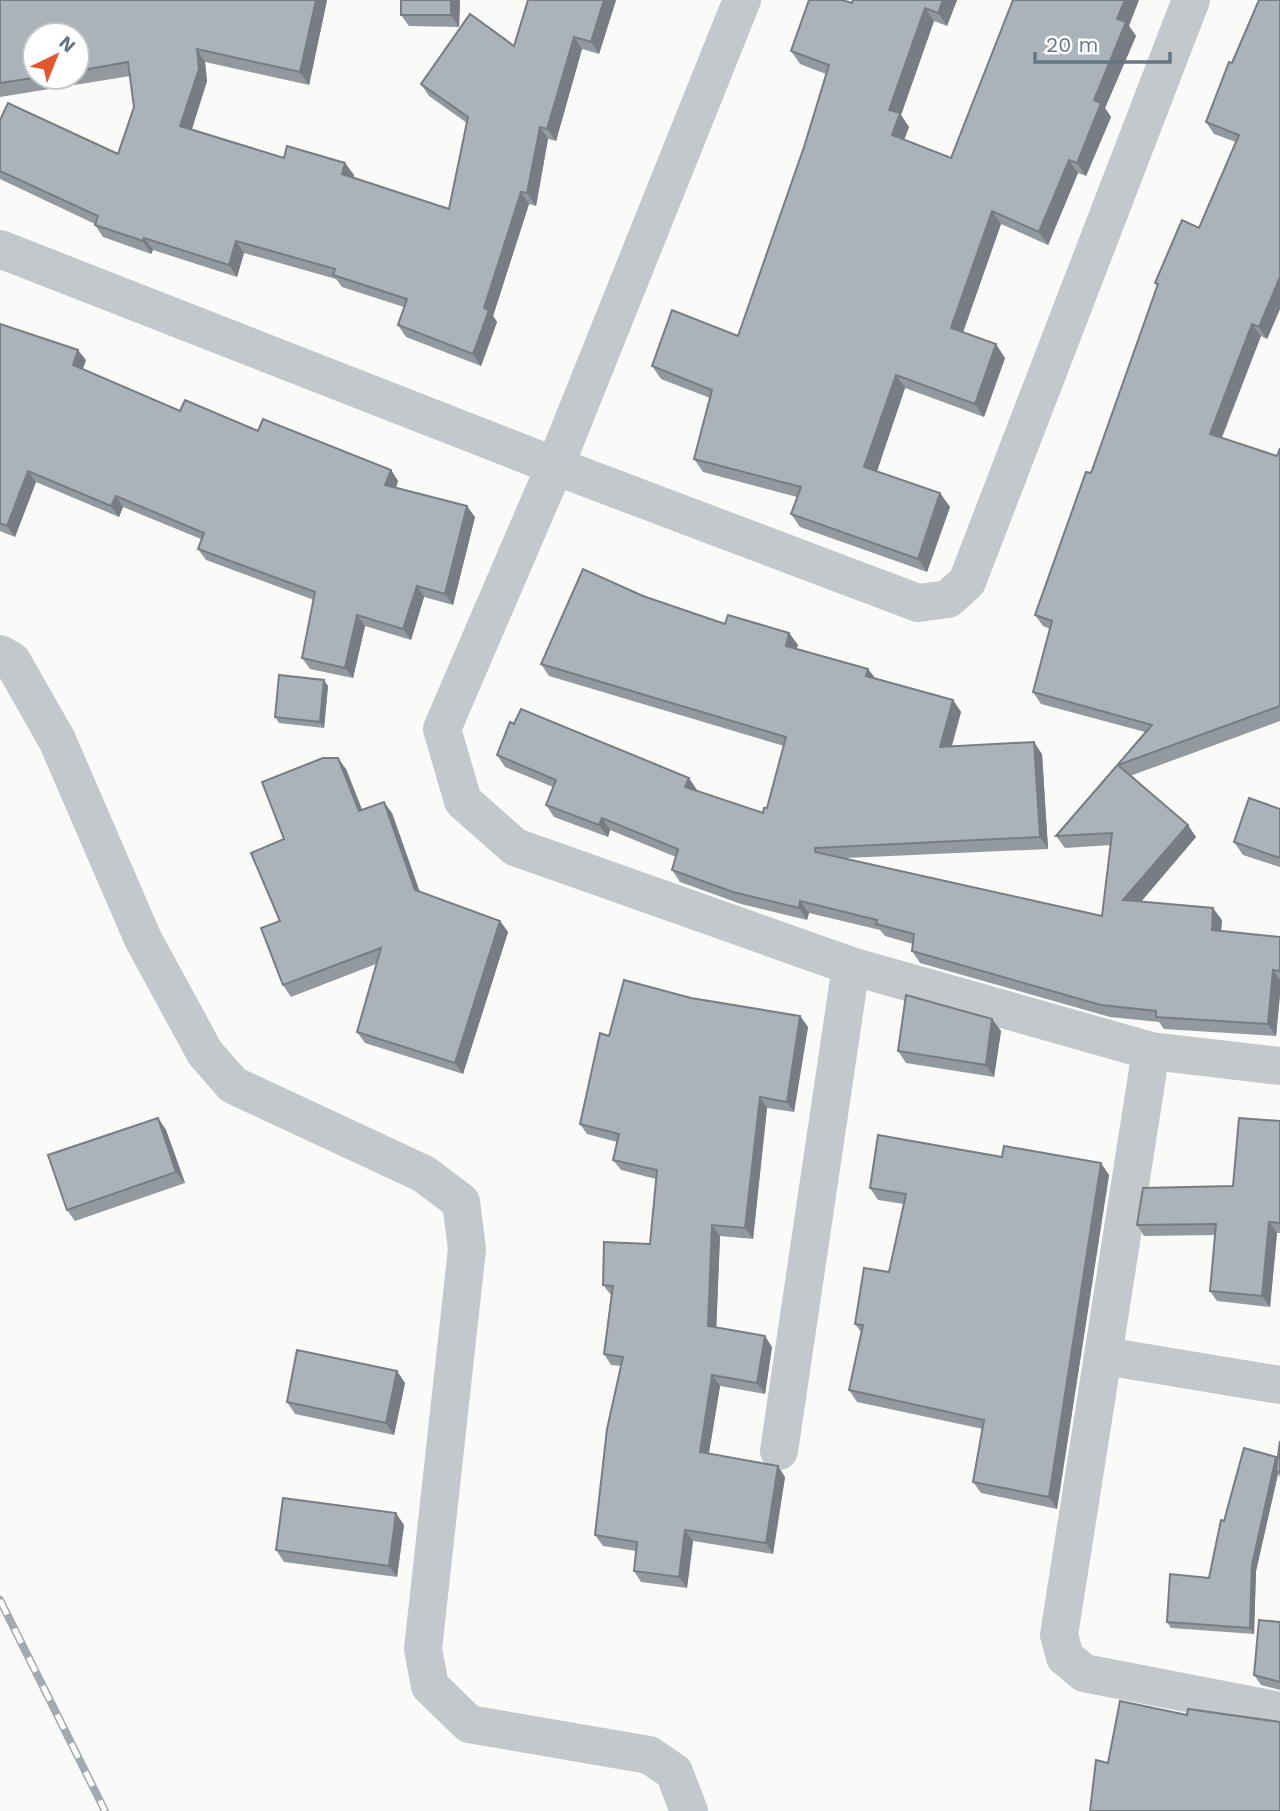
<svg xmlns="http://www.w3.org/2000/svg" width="1280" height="1811" viewBox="0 0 1280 1811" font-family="'Work Sans',sans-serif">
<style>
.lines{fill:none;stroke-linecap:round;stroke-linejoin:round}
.minor{stroke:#c3c8cc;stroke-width:38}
.rail-casing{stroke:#a2aab0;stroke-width:8}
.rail{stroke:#fff;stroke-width:5;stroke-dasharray:16;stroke-linecap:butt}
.wall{fill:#929a9f;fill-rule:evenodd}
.shaded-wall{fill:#777d82}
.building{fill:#aab3b9;stroke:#777d82;stroke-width:2}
</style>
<rect width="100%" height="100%" fill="#fafaf8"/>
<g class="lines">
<!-- minor -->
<g class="minor">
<polyline points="742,0 555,466 442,729 463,801 515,847 851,966 1151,1051 1280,1066"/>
<polyline points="0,249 555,466 918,603 948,599 967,582 1191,0"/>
<polyline points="0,654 12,661 57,740 143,939 205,1053 233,1085 424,1174 461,1202 467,1249 423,1649 430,1686 469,1724 649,1755 674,1772 689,1811"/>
<polyline points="1151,1051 1059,1635 1065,1657 1084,1673 1280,1711"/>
<polyline points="1105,1356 1280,1385"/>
<polyline points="779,1451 851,966"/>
</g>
<defs>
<polyline id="rail" points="0,1600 105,1811"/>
</defs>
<!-- rail casing -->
<use href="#rail" class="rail-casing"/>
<!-- rail -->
<use href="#rail" class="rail"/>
</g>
<!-- wall -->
<g class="wall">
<path d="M0,0H327L309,85L205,62L207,81L192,129L284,158L345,163L354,175L353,178L449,209L467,123L429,96L421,84L514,46L528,0H616L599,54L582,49L556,141L548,139L536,206L529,204L493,316L497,322L481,366L406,337L398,325L404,307L342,287L336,279L244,253L237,277L153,250L151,254L103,237L95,225V224L0,179V120L118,154L134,107L130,76L0,97ZM77,35V77H35Z"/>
<polygon points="401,0 460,0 459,27 409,26 401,15"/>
<polygon points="957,0 947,26 934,21 901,115 909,127 904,140 951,158 1129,26 1136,36 1105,108 1111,117 1086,176 1078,173 1048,245 1001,224 963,332 1005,358 984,417 905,388 877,471 940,493 950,507 927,572 800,527 791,514 797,497 703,472 694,459 710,398 661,379 652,366 738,336 804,147 826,74 800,64 791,51 852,3"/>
<polygon points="1280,0 1280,309 1267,339 1261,336 1222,438 1277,456 1280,448 1280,721 1130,776 1196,837 1141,902 1222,920 1221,931 1280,937 1280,994 1276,1036 1164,1029 1159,1022 1110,1017 920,963 912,951 913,944 885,936 880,930 809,913 807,920 741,904 680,882 672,870 676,857 610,830 608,837 554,817 546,805 553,787 505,767 497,755 697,790 697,791 763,813 767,808 784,746 549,676 541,664 643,596 725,624 789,633 798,645 796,649 868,669 875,678 953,700 961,712 952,746 1042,754 1048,849 846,858 1102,916 1111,845 1065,848 1056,836 1145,732 1041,704 1033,692 1050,629 1043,626 1035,615 1091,473 1157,285 1155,283 1199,228 1236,142 1214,134 1206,122 1232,63"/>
<polygon points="0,324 86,360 83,369 180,411 258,431 391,470 398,481 396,487 475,517 453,605 424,597 411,640 365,626 353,678 310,669 302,658 314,600 206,560 198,549 201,539 123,507 119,517 36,482 15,537 0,531"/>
<polygon points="328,686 324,728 279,723 275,717"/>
<polygon points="346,769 362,810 392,813 420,892 500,921 508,932 463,1074 365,1043 357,1032 376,964 291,997 283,985 280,921 284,839"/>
<polygon points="1280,809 1280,867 1243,855 1234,842"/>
<polygon points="691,998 800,1016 808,1027 794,1112 767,1108 753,1239 720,1236 716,1327 772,1347 765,1394 720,1386 709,1454 785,1477 773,1554 693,1541 687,1588 641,1582 634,1571 636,1551 603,1546 595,1535 621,1366 611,1365 604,1354 611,1295 603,1285 650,1244 656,1179 621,1170 613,1160 617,1142 587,1134 580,1124 609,1036"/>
<polygon points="992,1019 1001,1031 994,1077 906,1063 898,1051"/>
<polygon points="158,1118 166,1130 185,1183 75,1221 67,1210"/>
<polygon points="1280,1121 1280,1233 1277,1233 1270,1307 1217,1301 1210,1291 1215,1235 1144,1236 1137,1225 1233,1186"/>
<polygon points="1002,1157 1109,1175 1057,1509 981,1493 973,1482 983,1429 857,1402 849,1390 861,1332 855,1324 889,1272 904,1204 878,1200 870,1188"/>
<polygon points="405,1383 394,1435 295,1414 287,1402"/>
<polygon points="1280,1441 1280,1477 1278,1474 1256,1571 1254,1634 1171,1628 1167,1622 1209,1578 1224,1521 1278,1459"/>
<polygon points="404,1525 397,1577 284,1562 276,1550"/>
<polygon points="1280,1622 1280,1690 1261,1685 1254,1675"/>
</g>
<!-- shaded-wall -->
<g class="shaded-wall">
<polygon points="316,0 327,0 309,85 300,72"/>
<polygon points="451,0 460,0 459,27 451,15"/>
<polygon points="604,0 616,0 599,54 591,42"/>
<polygon points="943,0 957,0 947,26 938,13"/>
<polygon points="1125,0 1139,0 1129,26 1136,36 1105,108 1111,117 1086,176 1077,163 1094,100 1117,19"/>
<polygon points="925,8 934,21 901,115 909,127 901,148 892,135 889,110"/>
<polygon points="574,37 582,49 556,141 547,129"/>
<polygon points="197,49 205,62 207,81 189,138 180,126"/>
<polygon points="540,127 548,139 536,206 527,193"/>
<polygon points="1069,160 1078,173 1048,245 1039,232"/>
<polygon points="345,163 354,175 350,187 342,174"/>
<polygon points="521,192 529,204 493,316 497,322 481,366 473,354 484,308"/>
<polygon points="992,211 1001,224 960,341 951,328"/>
<polygon points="144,238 153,250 151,254 143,241"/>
<polygon points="236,241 244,253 237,277 229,265"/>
<polygon points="1280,277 1280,309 1267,339 1259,327"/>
<polygon points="1252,324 1261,336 1218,446 1210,434"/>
<polygon points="996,344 1005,358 984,417 975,404"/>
<polygon points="78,350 86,360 80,376 73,365"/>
<polygon points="896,375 905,388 874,480 864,467"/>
<polygon points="391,470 398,481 393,496 385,485"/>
<polygon points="28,471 36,482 15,537 7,526"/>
<polygon points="940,493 950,507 927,572 918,559"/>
<polygon points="116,496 123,507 119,517 111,506"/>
<polygon points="467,506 475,517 453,605 445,594"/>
<polygon points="417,586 424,597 411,640 403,629"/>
<polygon points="357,615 365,626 353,678 345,668"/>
<polygon points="789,633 798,645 794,658 786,646"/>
<polygon points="868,669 877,681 866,676"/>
<polygon points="324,680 328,686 324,728 320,722"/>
<polygon points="953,700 961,712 948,759 940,747"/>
<polygon points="1034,742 1042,754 1048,849 1040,837"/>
<polygon points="338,758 346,769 367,822 359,811"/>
<polygon points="689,778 697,790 694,799 685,787"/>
<polygon points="384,802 392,813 423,902 415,890"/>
<polygon points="602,818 610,830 608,837 599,825"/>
<polygon points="1188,825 1196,837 1132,912 1123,900"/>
<polygon points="800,901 809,913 807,920 799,908"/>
<polygon points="1213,908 1222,920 1220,942 1212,930"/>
<polygon points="500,921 508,932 463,1074 455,1063"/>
<polygon points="1273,970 1280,980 1280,994 1276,1036 1268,1024"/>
<polygon points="800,1016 808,1027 794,1112 787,1102"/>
<polygon points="992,1019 1001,1031 994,1077 986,1065"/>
<polygon points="760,1097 767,1108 753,1239 745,1228"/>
<polygon points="158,1118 166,1130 185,1183 176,1172"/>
<polygon points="1101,1163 1109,1175 1057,1509 1049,1497"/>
<polygon points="1269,1222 1277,1233 1270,1307 1262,1296"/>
<polygon points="712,1225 720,1236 716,1337 708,1326"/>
<polygon points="765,1336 772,1347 765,1394 757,1383"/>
<polygon points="397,1371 405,1383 394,1435 386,1423"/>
<polygon points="712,1375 720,1386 707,1463 700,1452"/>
<polygon points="1276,1457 1280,1462 1276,1472 1278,1474 1256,1571 1254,1634 1250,1628 1252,1565"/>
<polygon points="778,1466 785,1477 773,1554 766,1543"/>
<polygon points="396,1513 404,1525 397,1577 389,1566"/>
<polygon points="685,1530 693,1541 687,1588 679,1577"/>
</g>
<!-- building -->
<g class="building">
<polygon points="0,0 316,0 300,72 197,49 199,69 180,126 284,158 287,146 345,163 342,174 449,209 468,117 421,84 470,14 514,46 528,0 604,0 591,42 574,37 547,129 540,127 527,193 521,192 484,308 489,310 473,354 398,325 407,299 333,275 335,269 236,241 229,265 144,238 143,241 95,225 98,216 0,171 0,120 8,103 118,154 134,107 128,62 77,71 77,35 35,35 35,77 39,77 0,83"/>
<rect x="401" y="0" width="50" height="15"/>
<polygon points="809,0 842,0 852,3 853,0 943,0 938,13 925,8 889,110 900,113 892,135 951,158 1013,0 1125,0 1117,19 1126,22 1094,100 1101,103 1077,163 1069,160 1039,232 992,211 951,328 996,344 975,404 896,375 864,467 940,493 918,559 791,514 801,487 694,459 712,390 652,366 672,310 738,336 804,147 829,65 791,51"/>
<polygon points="1259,0 1280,0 1280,277 1259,327 1252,324 1210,434 1277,456 1280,448 1280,706 1118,765 1188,825 1123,900 1213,908 1212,930 1280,937 1280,971 1273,970 1268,1024 1156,1017 1156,1011 1101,1005 912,951 914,934 876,924 877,920 800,901 799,908 733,892 672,870 678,849 602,818 599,825 546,805 556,780 497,755 510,722 514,724 521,709 689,778 685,787 763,813 764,808 767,808 786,737 541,664 583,569 643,596 725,624 728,615 789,633 786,646 868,669 866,676 953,700 940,747 1034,742 1040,837 815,848 815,852 1102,916 1112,833 1056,836 1152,725 1033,692 1052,621 1035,615 1086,472 1091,473 1158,284 1155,283 1182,220 1199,228 1239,135 1206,122 1229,62 1232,63"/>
<polygon points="0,324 78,350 73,365 180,411 185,400 258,431 263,419 391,470 385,485 467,506 445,594 417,586 403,629 357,615 345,668 302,658 315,592 198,549 204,533 116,496 111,506 28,471 7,526 0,523"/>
<polygon points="279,675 324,680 320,722 275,717"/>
<polygon points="323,758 338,758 359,811 384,802 415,890 500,921 455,1063 357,1032 381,948 283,985 261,928 280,921 251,853 284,839 262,782"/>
<polygon points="1249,798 1280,809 1280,858 1234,842"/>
<polygon points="624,980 691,998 800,1016 787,1102 760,1097 745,1228 712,1225 708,1326 765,1336 757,1383 712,1375 700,1452 778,1466 766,1543 685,1530 679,1577 634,1571 637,1542 595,1535 607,1429 623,1357 604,1354 613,1286 603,1285 604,1242 650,1244 657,1170 613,1160 619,1134 580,1124 600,1033 609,1036"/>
<polygon points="906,995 992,1019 986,1065 898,1051"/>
<polygon points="158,1118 176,1172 67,1210 48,1155"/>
<polygon points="1239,1118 1280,1121 1280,1223 1269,1222 1262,1296 1210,1291 1216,1224 1137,1225 1143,1188 1233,1186"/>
<polygon points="878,1135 1002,1157 1004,1146 1101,1163 1049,1497 973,1482 984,1420 849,1390 863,1325 855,1324 864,1268 889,1272 906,1194 870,1188"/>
<polygon points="297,1350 397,1371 386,1423 287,1402"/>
<polygon points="1280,1441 1280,1472 1276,1472"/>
<polygon points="1244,1448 1276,1457 1252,1565 1250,1628 1167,1622 1170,1574 1209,1578 1221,1520 1224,1521"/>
<polygon points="283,1498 396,1513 389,1566 276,1550"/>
<polygon points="1259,1620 1280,1622 1280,1682 1254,1675"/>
<polygon points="1120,1701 1187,1715 1188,1709 1280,1722 1280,1811 1090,1811 1096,1760 1108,1763"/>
</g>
<!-- north arrow -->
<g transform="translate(56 56) rotate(43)"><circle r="33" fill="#ffffff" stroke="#c1c8cd" stroke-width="2"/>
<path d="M0-5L12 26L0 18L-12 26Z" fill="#e4572e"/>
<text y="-10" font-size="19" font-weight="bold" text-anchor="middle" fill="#657683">N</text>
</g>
<!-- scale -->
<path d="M1035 52v10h135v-10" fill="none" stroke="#657683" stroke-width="3.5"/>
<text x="1046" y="52" font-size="21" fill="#657683" stroke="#ffffff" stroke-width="5" paint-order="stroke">20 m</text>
</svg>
